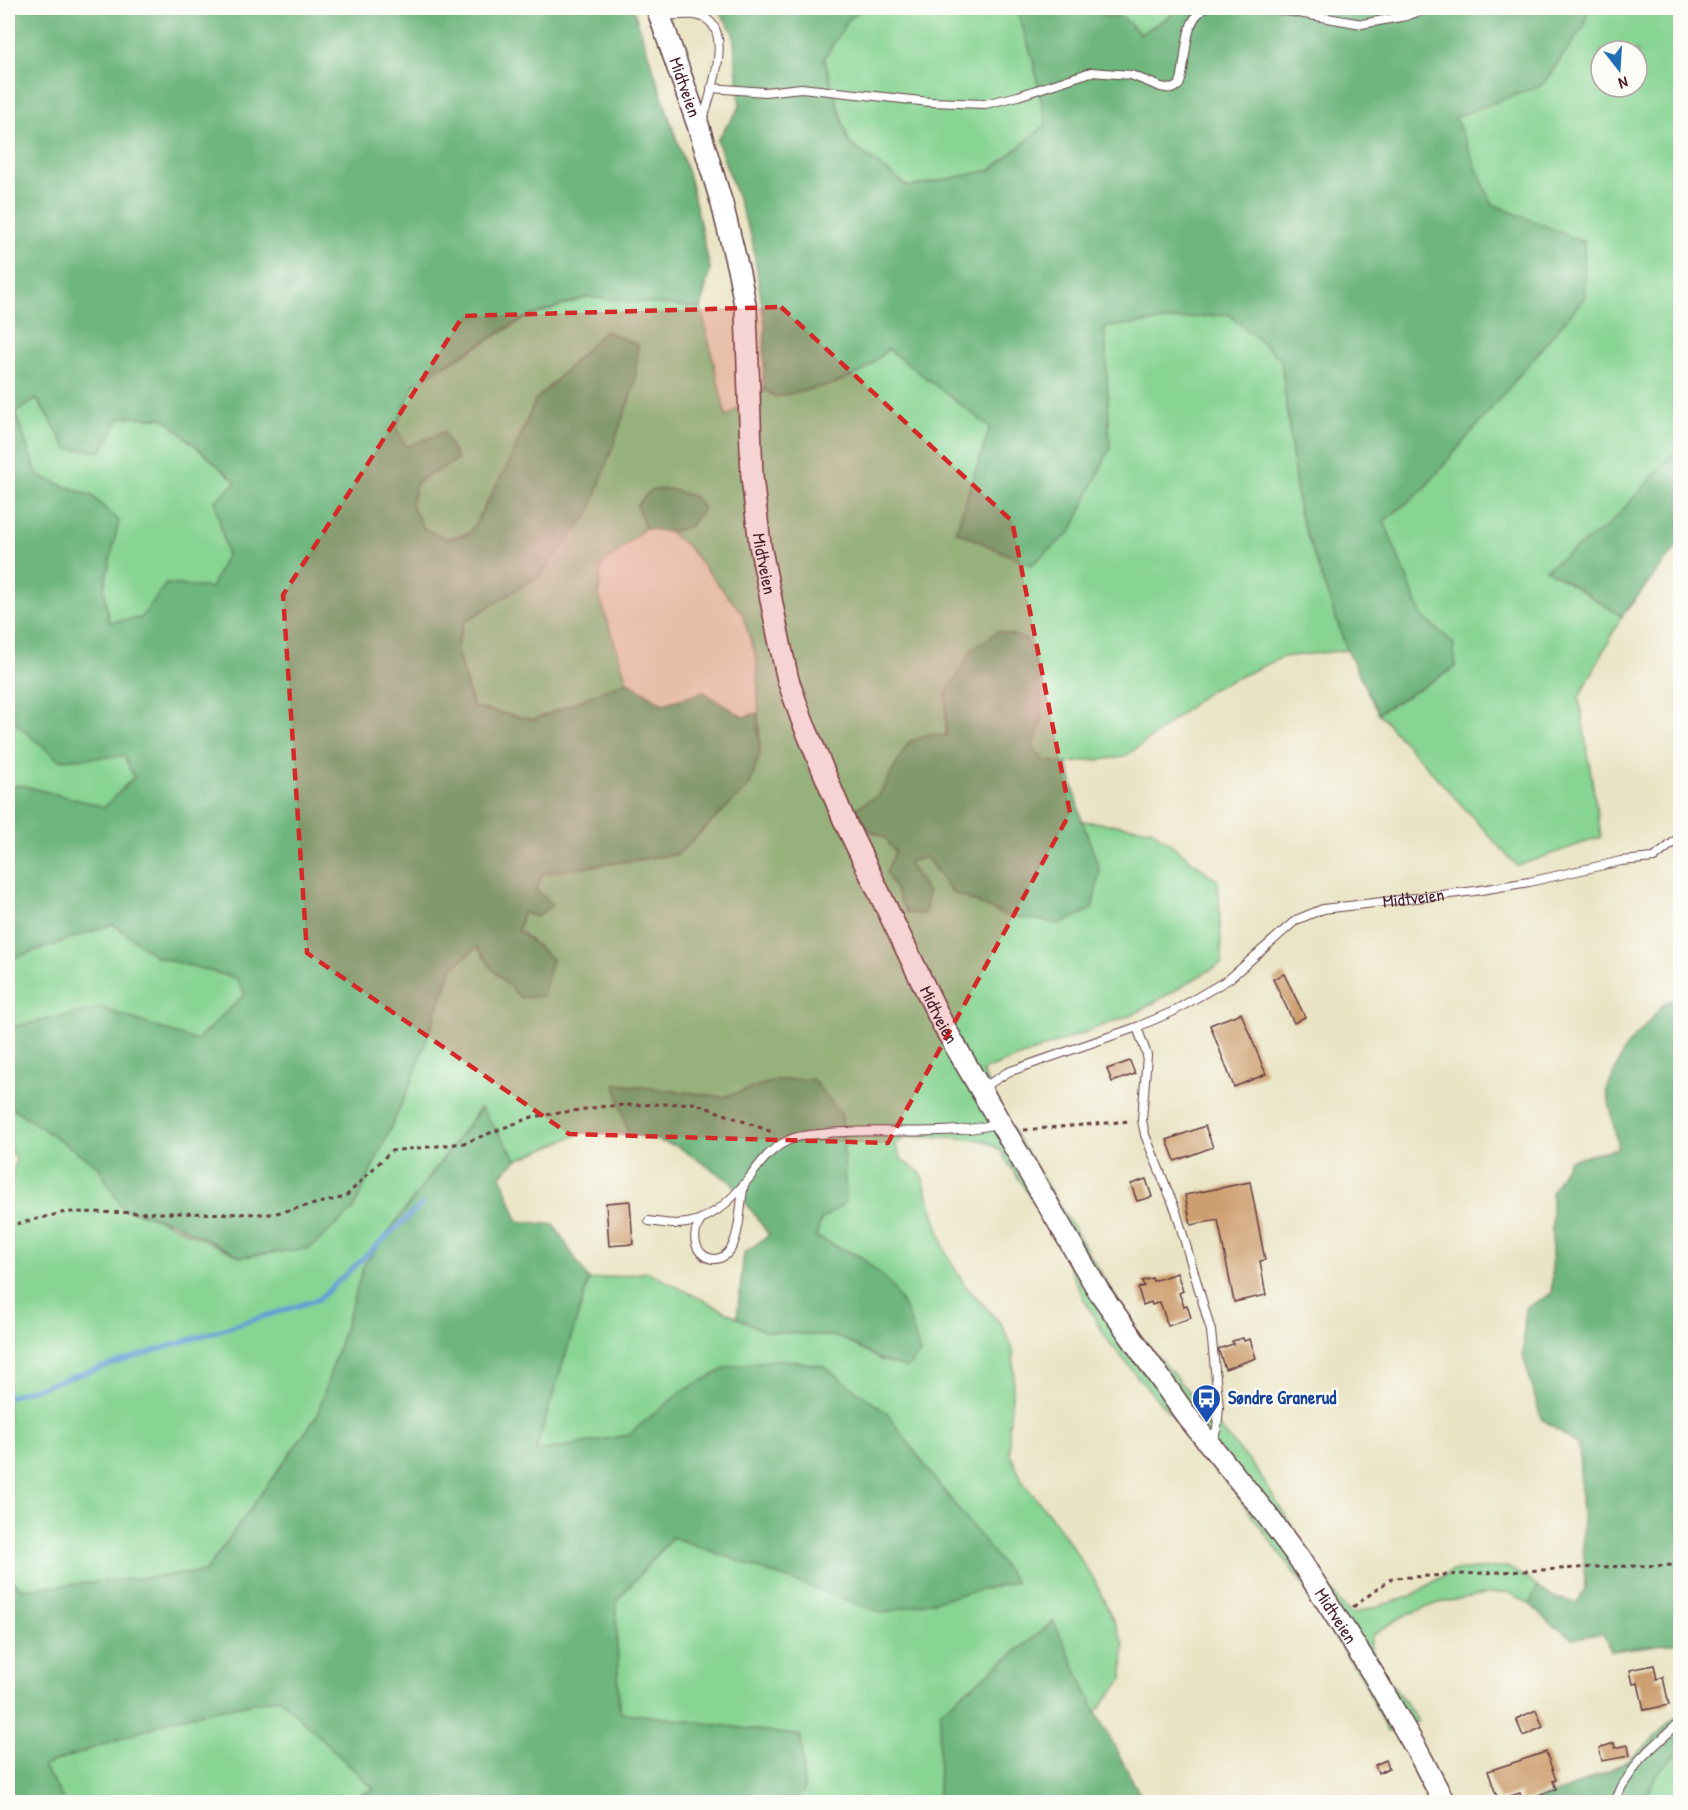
<svg xmlns="http://www.w3.org/2000/svg" width="1688" height="1810" viewBox="0 0 1688 1810" font-family="'Patrick Hand',sans-serif">
<style>
.green{fill:#87d493;stroke:#687a5f;stroke-width:1.5;fill-rule:evenodd}
.forest{fill:#6db67d;stroke:#5c6a54;stroke-width:1.5;fill-rule:evenodd}
.lines{fill:none;stroke-linecap:round;stroke-linejoin:round}
.stream{stroke:#639fd3;stroke-width:5}
.building{fill:#cd9f6f}
.lane-casing{stroke:#623d42;stroke-width:10}
.secondary-casing{stroke:#623d42;stroke-width:24}
.path{stroke:#623d42;stroke-width:3;stroke-dasharray:4.5 4.5;stroke-linecap:butt}
.lane{stroke:#fff;stroke-width:8}
.secondary{stroke:#fff;stroke-width:21}
.marked{fill:#d62828;fill-opacity:0.2;stroke:#d62828;stroke-width:4.5;stroke-dasharray:12 8;stroke-linejoin:round}
.labels{text-anchor:middle;stroke-width:5;stroke-linejoin:round;paint-order:stroke}
.street-label{font-size:18px;fill:#4a1f2b;stroke:#fdfcf7}
.transit-label{font-size:18px;font-weight:bold;fill:#164399;stroke:#fdfcf7;text-anchor:start}
</style>
<rect width="100%" height="100%" fill="#fdfcf7"/>
<filter id="ink" filterUnits="userSpaceOnUse"><feTurbulence type="fractalNoise" baseFrequency=".0167" numOctaves="2"/><feDisplacementMap in="SourceGraphic" scale="12" xChannelSelector="R" yChannelSelector="G"/><feConvolveMatrix kernelMatrix="1 2 1 2 8 2 1 2 1" color-interpolation-filters="sRGB"/></filter>
<filter id="wash" filterUnits="userSpaceOnUse"><feTurbulence type="fractalNoise" baseFrequency=".008" numOctaves="4" result="noise"/><feDisplacementMap in="SourceGraphic" scale="24" xChannelSelector="R" yChannelSelector="G"/><feGaussianBlur stdDeviation="1.35" result="paint"/><feColorMatrix in="noise" values="0 0 0 0 0 0 0 0 0 0 0 0 0 0 0 0 0 1.4 0 .05"/><feComposite in="paint" operator="in"/></filter>
<g filter="url(#wash)">
<rect width="100%" height="100%" fill="#eae4c5"/>
<!-- green -->
<g class="green">
<polygon points="863,8 1017,8 1034,64 1046,125 991,170 909,187 849,143 824,58 848,20"/>
<polygon points="1098,8 1176,8 1177,11 1141,34 1122,17 1102,16"/>
<path d="M1588,8H1680V447L1609,525L1546,569L1622,616L1579,698L1601,837L1517,866L1378,713L1456,667L1453,643L1422,616L1384,521L1423,490L1584,242L1492,204L1454,117L1542,85L1585,25ZM1601,51H1637V87H1601Z"/>
<polygon points="587,297 701,308 726,417 763,389 776,397 864,371 888,349 990,427 956,531 1110,448 1105,327 1228,314 1281,359 1299,512 1347,650 1283,657 1210,690 1155,735 1124,757 1067,763 1045,762 1032,747 1041,725 946,694 946,736 909,742 879,795 869,830 885,837 928,894 908,862 926,857 952,892 1061,924 1092,909 1100,871 1082,821 1151,829 1218,881 1222,963 1136,1013 982,1071 1008,1122 1139,1335 1256,1469 1340,1603 1352,1614 1409,1597 1451,1571 1507,1567 1527,1578 1537,1587 1530,1604 1508,1592 1484,1594 1435,1604 1402,1617 1373,1634 1370,1646 1393,1686 1418,1721 1387,1732 1361,1675 1315,1611 1304,1586 1205,1452 1141,1381 1107,1339 1085,1301 1053,1232 1000,1150 986,1141 950,1137 905,1137 895,1145 902,1160 921,1173 946,1253 964,1284 1002,1325 1013,1350 1014,1374 1009,1428 1010,1454 1024,1484 1055,1521 1095,1581 1124,1644 1123,1679 1096,1712 1053,1622 940,1711 938,1802 791,1802 804,1791 801,1736 619,1712 616,1602 673,1537 882,1612 930,1473 887,1413 681,1392 629,1435 535,1452 589,1280 648,1272 764,1331 840,1337 881,1360 861,1257 816,1237 821,1220 778,1080 724,1097 615,1084 628,1133 584,1132 517,1160 480,1108 364,1265 317,1416 205,1572 23,1589 8,1577 8,1191 16,1160 8,1145 8,1105 98,1166 122,1208 163,1221 241,1257 310,1248 353,1210 410,1086 452,968 477,947 494,971 552,959 518,930 523,913 552,905 536,890 543,873 678,854 749,786 760,754 757,660 742,613 687,546 669,532 690,526 651,490 637,505 645,528 601,566 599,596 627,681 534,720 473,707 456,649 464,622 539,576 605,331 535,401 510,461 470,533 447,539 424,529 410,504 417,482 444,432 406,448 395,427 415,383 526,318"/>
<polygon points="37,399 68,449 121,417 164,418 237,483 215,501 227,554 211,588 166,584 141,618 109,623 104,588 118,521 92,496 38,476 15,412"/>
<polygon points="8,717 59,760 124,755 134,777 105,807 20,785 8,788"/>
<polygon points="113,924 157,957 236,978 245,994 196,1041 102,1008 8,1028 8,960"/>
<polygon points="279,1698 375,1790 340,1802 65,1802 43,1766 178,1718"/>
<polygon points="1680,1750 1680,1786 1670,1802 1646,1802 1656,1774"/>
</g>
<!-- forest -->
<g class="forest">
<path d="M8,8H633L690,180L710,268L701,308L587,297L526,317L415,383L396,427L406,447L444,432L457,460L417,482L411,504L424,529L447,539L470,533L510,461L535,401L605,331L638,345L635,383L590,512L539,576L464,622L456,649L473,707L534,720L627,681L663,704L704,692L743,717L757,713L760,754L749,786L678,854L543,873L536,890L553,905L536,917L523,913L518,930L552,959L543,996L521,998L494,971L477,947L452,968L410,1086L353,1210L310,1248L241,1257L172,1222L122,1208L98,1166L8,1105V1028L102,1008L196,1041L245,994L236,978L157,957L113,924L8,960V788L20,785L105,807L134,777L124,756L59,760L8,717ZM37,399L68,449L102,451L121,417L164,418L236,482L215,501L227,554L211,588L166,584L141,618L109,622L104,588L119,521L92,496L38,476L15,413Z"/>
<polygon points="717,8 863,8 848,20 824,59 849,143 909,187 991,170 1046,125 1034,64 1017,8 1098,8 1102,16 1122,17 1141,34 1177,12 1176,8 1588,8 1585,25 1542,85 1455,117 1492,204 1584,242 1585,297 1423,490 1384,521 1422,616 1453,643 1456,667 1378,713 1347,650 1299,512 1281,359 1228,314 1105,327 1110,448 1071,532 1031,565 956,531 990,427 888,349 864,371 834,384 776,397 763,389 765,325 752,239 717,140 740,107 733,32"/>
<polygon points="1680,447 1680,543 1622,616 1546,569 1609,525"/>
<polygon points="670,489 695,497 703,509 690,526 669,532 645,528 637,505 651,490"/>
<polygon points="998,631 1026,639 1041,676 1041,725 1032,747 1046,762 1067,763 1082,821 1100,871 1092,909 1061,924 1004,915 952,892 926,857 908,862 928,894 925,914 907,913 886,872 895,852 885,837 869,830 856,808 879,795 909,742 929,734 946,736 946,694 972,650"/>
<polygon points="1680,997 1680,1057 1679,1060 1680,1064 1680,1642 1611,1651 1603,1634 1573,1638 1552,1625 1530,1604 1537,1587 1555,1598 1577,1603 1585,1589 1579,1446 1541,1418 1523,1355 1525,1309 1552,1293 1552,1192 1569,1160 1618,1148 1607,1090 1624,1050 1665,1003"/>
<polygon points="812,1079 842,1115 846,1202 821,1220 816,1237 861,1257 891,1284 909,1316 920,1353 907,1368 881,1360 840,1337 764,1331 737,1317 744,1253 769,1235 732,1183 677,1146 628,1133 615,1084 724,1097 778,1080"/>
<polygon points="481,1108 517,1160 501,1175 518,1221 554,1225 589,1280 535,1452 628,1435 681,1392 728,1367 779,1359 823,1366 887,1413 930,1473 1016,1582 882,1613 672,1537 616,1602 619,1712 801,1736 804,1791 791,1802 340,1802 374,1789 279,1698 178,1718 43,1766 65,1802 8,1802 8,1577 23,1589 205,1572 317,1416 364,1265"/>
<polygon points="1054,1622 1096,1712 1144,1802 938,1802 940,1711"/>
<path d="M1680,1715V1750L1656,1774L1645,1802H1529C1565,1791 1600,1777 1631,1758C1650,1746 1661,1726 1680,1715Z"/>
</g>
<g class="lines">
<!-- stream -->
<polyline class="stream" points="8,1397 319,1299 422,1204"/>
</g>
<g id="blocks">
<!-- building -->
<g class="building">
<polygon points="1284,974 1305,1017 1294,1023 1273,979"/>
<polygon points="1241,1013 1266,1074 1234,1087 1210,1025"/>
<polygon points="1130,1061 1135,1074 1112,1082 1107,1069"/>
<polygon points="1205,1126 1213,1147 1175,1161 1167,1140"/>
<polygon points="1146,1179 1152,1197 1137,1201 1131,1184"/>
<polygon points="1250,1182 1265,1260 1260,1261 1266,1295 1234,1302 1218,1220 1191,1225 1185,1195"/>
<polygon points="630,1201 633,1244 609,1246 606,1203"/>
<polygon points="1177,1273 1183,1291 1179,1293 1184,1306 1187,1305 1191,1318 1168,1326 1160,1302 1152,1305 1151,1302 1143,1305 1138,1288 1144,1286 1142,1281 1152,1278 1153,1281"/>
<polygon points="1243,1338 1244,1341 1250,1339 1256,1358 1225,1369 1218,1349 1233,1344 1232,1341"/>
<polygon points="1654,1665 1657,1679 1663,1677 1669,1705 1644,1710 1638,1683 1633,1684 1630,1670"/>
<polygon points="1536,1710 1543,1727 1523,1736 1516,1719"/>
<polygon points="1614,1743 1615,1748 1628,1745 1630,1756 1602,1761 1599,1748"/>
<polygon points="1546,1752 1556,1780 1553,1781 1556,1789 1522,1801 1520,1793 1498,1800 1488,1771"/>
<polygon points="1386,1760 1389,1768 1378,1773 1375,1765"/>
</g>
</g>
</g>
<g filter="url(#ink)">
<use href="#blocks" fill-opacity="0" stroke="#623d42" stroke-width="1.5"/>
<g class="lines">
<defs>
<g id="lane">
<polyline points="1270,8 1362,24 1406,16 1429,8"/>
<path d="M661,16C675,16 696,11 708,20C732,38 709,97 703,120"/>
<path d="M711,88L765,92L801,88L930,102L985,104L1018,96L1091,72L1131,75L1161,87L1172,89L1179,85L1181,80C1187,58 1183,20 1205,8"/>
<polyline points="1137,1027 1147,1055 1142,1120 1145,1135 1176,1211 1211,1331 1219,1408 1217,1428 1213,1440 1209,1442"/>
<path id="s1" d="M981,1089L1008,1072L1137,1027L1172,1012L1229,979L1296,920L1323,909L1475,891L1529,882L1621,861L1654,858L1680,837"/>
<path d="M701,1220C681,1250 718,1276 733,1245C741,1227 740,1203 744,1184"/>
<path d="M649,1221C657,1222 667,1224 676,1224C708,1224 731,1201 750,1177C761,1162 771,1148 789,1140C801,1134 816,1135 829,1133C884,1128 943,1137 997,1124"/>
<polyline points="1615,1802 1622,1786 1641,1758 1680,1722"/>
</g>
<g id="secondary">
<path id="s2" d="M657,8L698,125L722,204L739,273L746,310L752,477L760,545L780,644L788,680L802,720L845,822L943,1025L1098,1290L1186,1415L1263,1510L1298,1557L1373,1674L1418,1752L1444,1802"/>
</g>
</defs>
<!-- lane casing -->
<use href="#lane" class="lane-casing"/>
<!-- secondary casing -->
<use href="#secondary" class="secondary-casing"/>
<!-- path -->
<g class="path">
<polyline points="1024,1130 1131,1121"/>
<polyline points="8,1226 66,1212 272,1214 345,1197 391,1151 464,1143 532,1117 606,1106 694,1103 775,1133"/>
<polyline points="1353,1607 1392,1578 1595,1567 1680,1565"/>
</g>
<!-- lane -->
<use href="#lane" class="lane"/>
<!-- secondary -->
<use href="#secondary" class="secondary"/>
</g>
</g>
<!-- marked area -->
<path class="marked" d="M781,307L1012,521L1070,813L888,1143L569,1134L307,953L283,595L463,316Z"/>
<!-- icons -->
<defs>
<symbol id="bus-pin" viewBox="-11 -11 22 30"><path d="M0 17L-7.5 6A9.5 9.5 0 1 1 7.5 6Z" fill="#1a4fb4" stroke="#fdfcf7"/><path d="M-5-6H5V4H4V6H2V4H-2V6H-4V4H-5ZM-3.5-4V0h7V-4ZM-3.5 1.2v1.5H-2V1.2ZM2 1.2v1.5H3.5V1.2Z" fill="#fff"/></symbol>
</defs>
<g fill-rule="evenodd">
<use href="#bus-pin" x="1190" y="1382" width="33" height="45"/>
</g>
<g class="labels">
<!-- street labels -->
<g class="street-label">
<text dy="6" stroke="none"><textPath href="#s2" startOffset="84">Midtveien</textPath></text>
<text dy="6" stroke="none"><textPath href="#s2" startOffset="570">Midtveien</textPath></text>
<text dy="6" stroke="none"><textPath href="#s1" startOffset="482">Midtveien</textPath></text>
<text dy="6" stroke="none"><textPath href="#s2" startOffset="1056">Midtveien</textPath></text>
<text dy="6" stroke="none"><textPath href="#s2" startOffset="1778">Midtveien</textPath></text>
</g>
<!-- transit labels -->
<g class="transit-label">
<text x="1228" y="1404">Søndre Granerud</text>
</g>
</g>
<!-- margin -->
<rect width="1688" height="1810" fill="none" stroke="#fdfcf7" stroke-width="30"/>
<!-- north arrow -->
<g transform="translate(1619 69) rotate(163)"><circle r="28" fill="#fdfcf7" stroke="#b5a4a5" stroke-width="1.5"/>
<path d="M0-4.5L10 22L0 15L-10 22Z" fill="#1f6fb2"/>
<text y="-9" font-size="16" font-weight="bold" text-anchor="middle" fill="#4a1f2b">N</text>
</g>
</svg>
